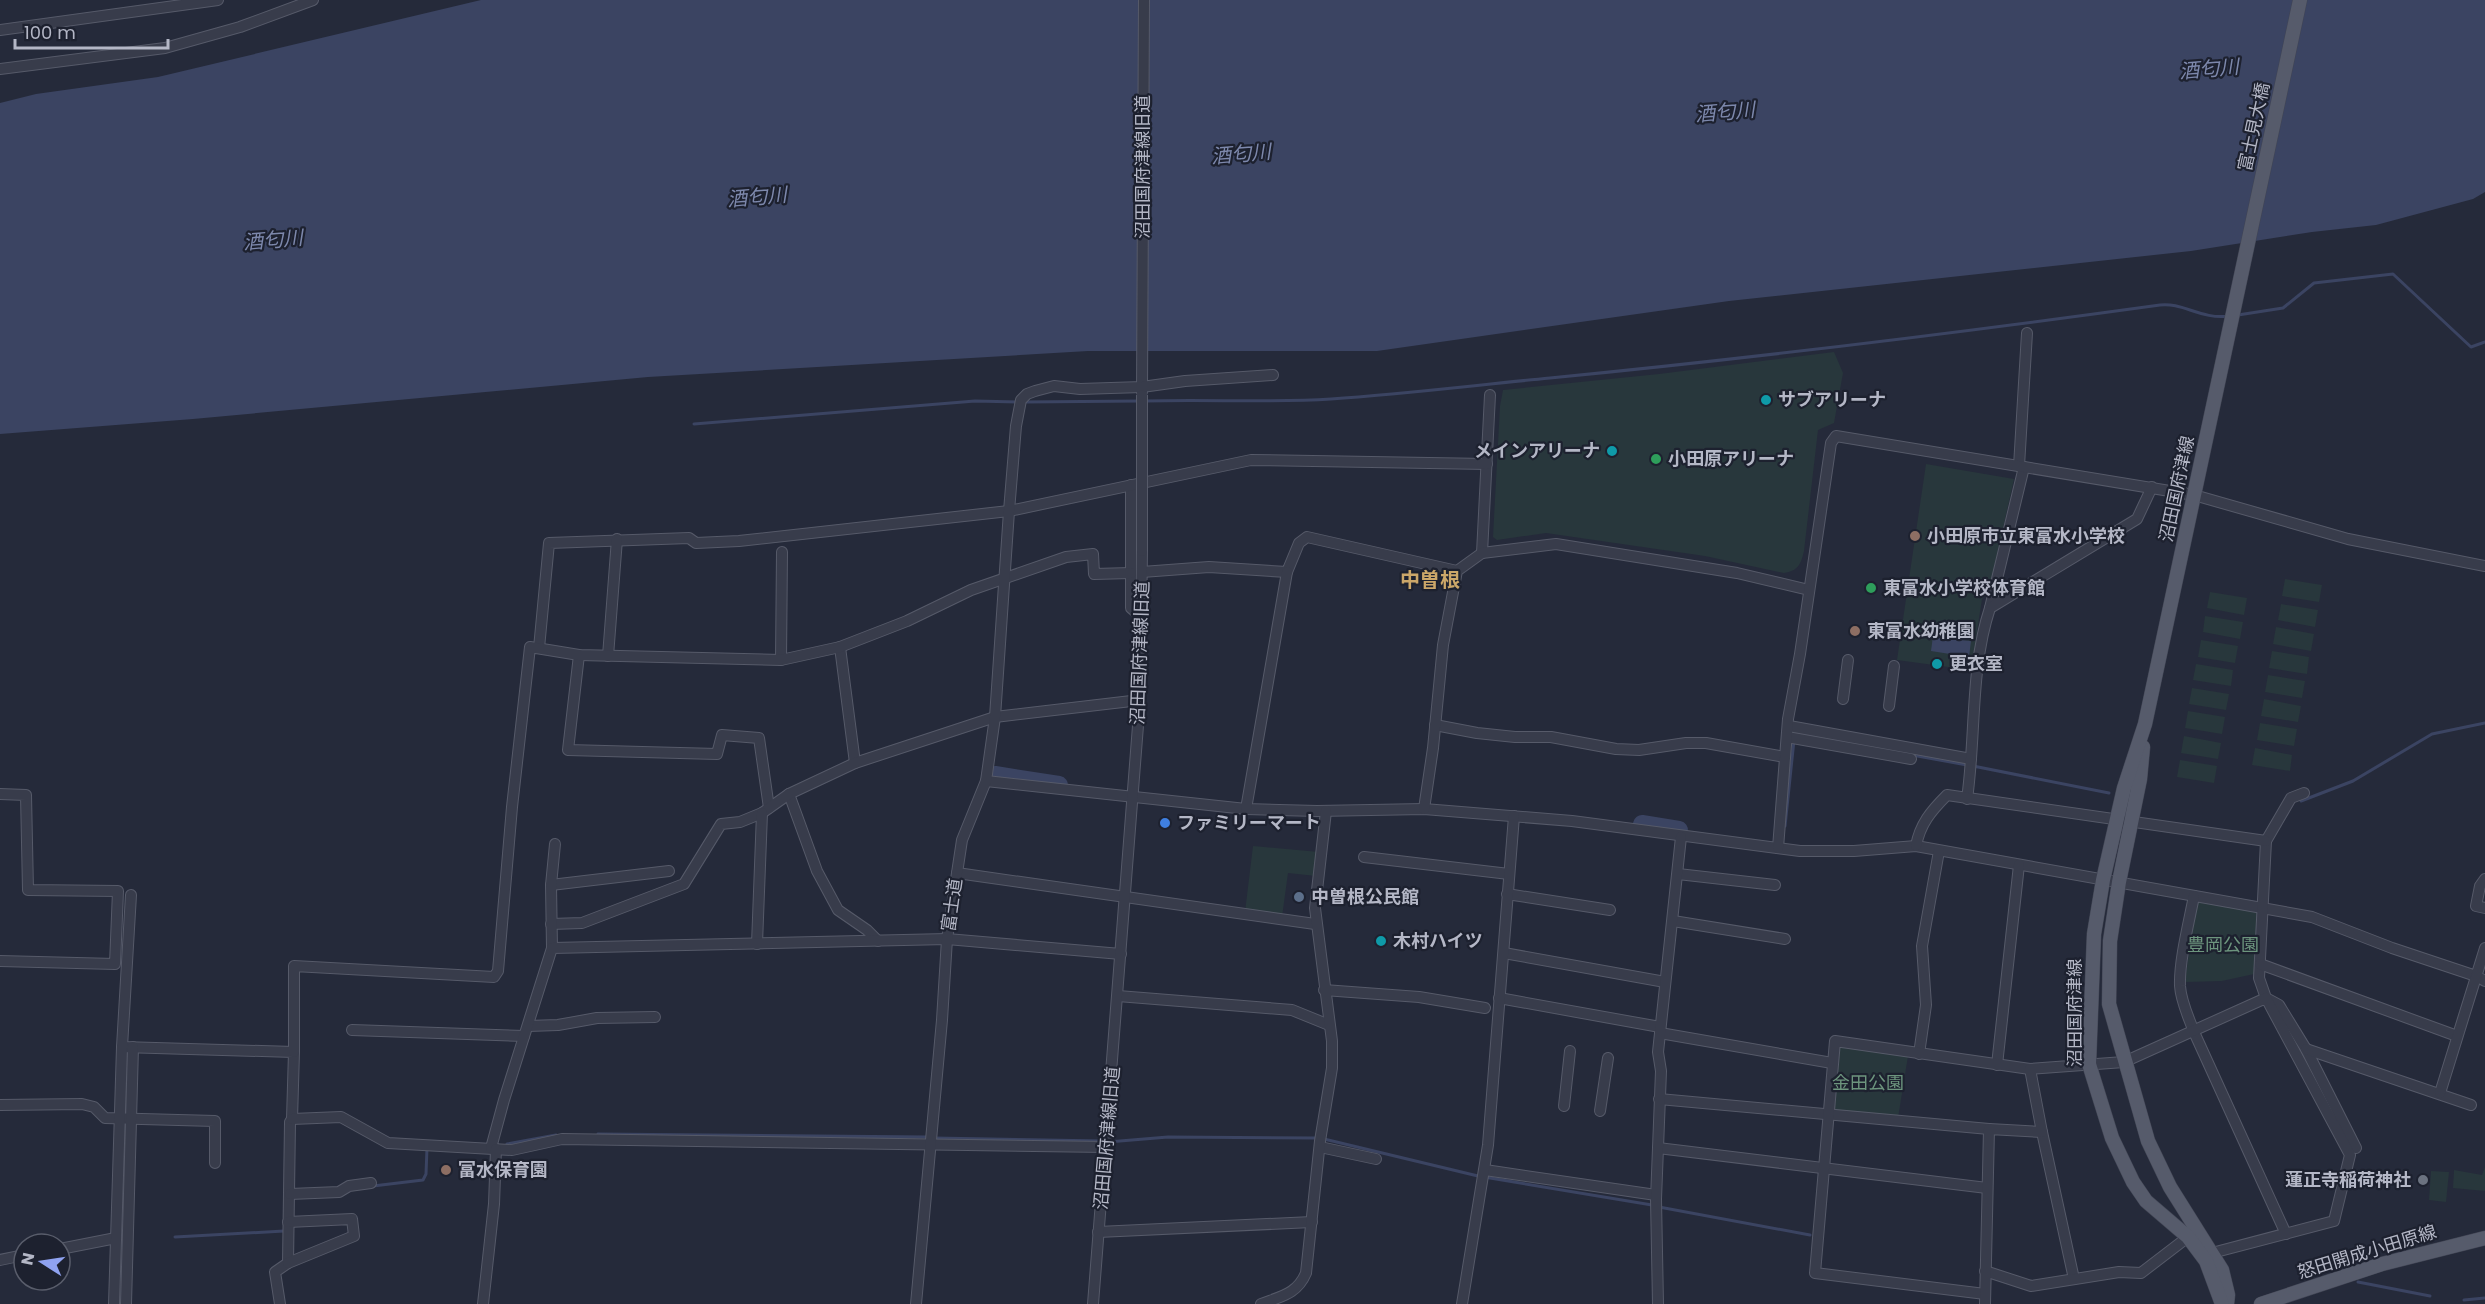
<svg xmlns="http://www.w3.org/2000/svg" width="2485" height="1304" viewBox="0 0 2485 1304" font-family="Poppins,'Noto Sans JP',sans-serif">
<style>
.green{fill:#28373c}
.water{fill:#3b4462}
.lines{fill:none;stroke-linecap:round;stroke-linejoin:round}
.stream{stroke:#3b4462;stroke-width:3}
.river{stroke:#3b4462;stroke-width:18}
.minor-casing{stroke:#565a69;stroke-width:12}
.major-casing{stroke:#414554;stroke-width:15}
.minor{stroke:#383c4b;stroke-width:10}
.major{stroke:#565b6b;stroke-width:14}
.minor-bridge-casing{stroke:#565a69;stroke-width:12;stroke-linecap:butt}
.minor-bridge{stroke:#383c4b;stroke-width:10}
.culture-dot{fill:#0f9aa8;stroke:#1d212f;stroke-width:2}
.leisure-dot{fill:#2e9e5b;stroke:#1d212f;stroke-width:2}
.education-dot{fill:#8d6e63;stroke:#1d212f;stroke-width:2}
.shop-dot{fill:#3f7fe0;stroke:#1d212f;stroke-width:2}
.service-dot{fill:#5c6f8a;stroke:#1d212f;stroke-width:2}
.worship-dot{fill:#6b7280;stroke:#1d212f;stroke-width:2}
.labels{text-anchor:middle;stroke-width:4.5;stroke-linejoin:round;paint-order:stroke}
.street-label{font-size:18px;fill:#b4b7c6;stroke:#1d212f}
.poi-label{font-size:18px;font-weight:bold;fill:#b4b7c6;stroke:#1d212f;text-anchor:start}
.park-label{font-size:18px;fill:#6d957e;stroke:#1d212f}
.water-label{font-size:20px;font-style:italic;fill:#7d88ac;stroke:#1d212f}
.neighbourhood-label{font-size:20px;font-weight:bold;fill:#cca769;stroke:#1d212f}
</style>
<rect width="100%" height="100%" fill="#252a3a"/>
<!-- green -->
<g class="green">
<path d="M1834,352L1843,373L1834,423L1818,430L1804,551C1801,564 1798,571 1784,573L1705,556L1546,533L1497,540L1493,537L1500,406L1503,390L1659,374Z"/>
<polygon points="1926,464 2014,479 1989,591 1982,599 1971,670 1897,660"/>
<polygon points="2285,579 2322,585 2319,602 2282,596"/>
<polygon points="2210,592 2247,598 2244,615 2207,608"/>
<polygon points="2281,604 2318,610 2315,627 2278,620"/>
<polygon points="2205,616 2243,622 2240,639 2203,632"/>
<polygon points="2276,627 2314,634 2311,651 2273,644"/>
<polygon points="2201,640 2238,646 2235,663 2198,657"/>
<polygon points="2272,651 2309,657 2307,674 2269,668"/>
<polygon points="2196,664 2233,670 2231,686 2193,680"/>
<polygon points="2268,675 2305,681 2302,698 2265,692"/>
<polygon points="2192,688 2229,694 2226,710 2189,704"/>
<polygon points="2264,699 2301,706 2298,722 2261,716"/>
<polygon points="2188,711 2225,717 2222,734 2185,728"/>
<polygon points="2260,723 2297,729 2294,746 2257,740"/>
<polygon points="2184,736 2221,743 2218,759 2181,753"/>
<polygon points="2255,748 2292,755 2290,771 2252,765"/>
<polygon points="2180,760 2217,766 2214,783 2177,777"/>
<polygon points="1253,846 1319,852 1316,876 1288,873 1282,917 1245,912"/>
<polygon points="2196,902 2257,912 2254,974 2222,981 2185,982"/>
<polygon points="1838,1045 1908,1056 1898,1118 1830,1111"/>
<polygon points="2485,1167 2485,1191 2453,1188 2454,1170 2482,1175"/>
<polygon points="2431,1171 2449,1172 2446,1202 2429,1200"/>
</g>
<!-- water -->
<g class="water">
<polygon points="481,0 2485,0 2485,192 2473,199 2376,225 2312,232 2191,251 1729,301 1377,351 1088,351 648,377 193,419 0,434 0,103 36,94 158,77"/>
<polygon points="1933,636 1971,641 1969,657 1931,651"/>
</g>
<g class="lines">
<!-- stream -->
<g class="stream">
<polyline points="2238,315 2283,308 2314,283 2393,274 2471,347 2485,342"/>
<path d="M1145,401C1208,399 1269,403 1331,399C1404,394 1477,385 1550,378C1754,358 1957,333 2160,305C2182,302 2202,320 2229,316"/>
<polyline points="1025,402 1139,401"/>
<polyline points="694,424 975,401 1019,402"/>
<polyline points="1800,733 1852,743"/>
<polyline points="1912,755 1967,765"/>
<polyline points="1973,766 2109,793"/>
<polyline points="2301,801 2353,781 2432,734 2485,723"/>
<polyline points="1785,826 1794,740"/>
<polyline points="598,1134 928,1137"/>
<polyline points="934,1138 1102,1141"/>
<polyline points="1324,1139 1478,1176 1652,1205"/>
<polyline points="1108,1142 1168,1137 1317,1138"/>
<polyline points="507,1144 556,1135"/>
<polyline points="373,1186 423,1180 426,1174 427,1148"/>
<polyline points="1659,1207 1810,1235"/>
<polyline points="175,1237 284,1231"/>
<polyline points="2358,1282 2430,1296"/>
<polyline points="2464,1300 2485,1298"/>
</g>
<!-- river -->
<g class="river">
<polyline points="995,775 1059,785"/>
<polyline points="1642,824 1679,830"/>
</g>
<defs>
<g id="minor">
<polyline points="0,30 218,0"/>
<polyline points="0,69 165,48 240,27 313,0"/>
<polyline points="1142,392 1144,0"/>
<polyline points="2019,466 2027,333"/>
<polyline points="1131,485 1131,608 1142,617"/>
<polyline points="1482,553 1490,395"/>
<polyline points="1142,572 1209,567 1287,572 1299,543 1307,537 1457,571"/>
<polyline points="1990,608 2024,467"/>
<polyline points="840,647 855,763"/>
<polyline points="539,648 549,543 689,538 696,543 739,541 1009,511 1251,460 1487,464"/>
<polyline points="579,655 568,750 717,754 722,735 759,738 769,808"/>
<polyline points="608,656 617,539"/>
<polyline points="781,660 782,552"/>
<polyline points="1843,699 1848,660"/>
<polyline points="1889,706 1894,666"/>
<polyline points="1435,725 1477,733 1515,737 1551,737 1616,749 1639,750 1686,743 1706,743 1785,757"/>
<polyline points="1789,726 1971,759"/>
<polyline points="1787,737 1911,759"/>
<polyline points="986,781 1246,809 1317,811 1424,809 1572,821 1800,851 1854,851 1916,846 2312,917 2392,948 2476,976 2485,981"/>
<polyline points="2304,793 2291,798 2266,841 2259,978 2266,998 2279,1005 2306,1049 2356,1148"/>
<polyline points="0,794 26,795 28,890 118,891 115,964 0,961"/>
<polyline points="789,794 817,871 838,910 867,930 878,941"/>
<path d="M1967,799C1976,736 1970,668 1990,608L2137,519L2152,487"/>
<polyline points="1246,809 1287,572"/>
<polyline points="1424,809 1433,748 1443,645 1457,571 1482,553 1556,544 1737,573 1809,590"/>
<path d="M1916,846C1920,824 1931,811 1947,795L2266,841"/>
<polyline points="1778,848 1788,719 1800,654 1831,443 1836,436 2194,495 2348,539 2485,566"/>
<polyline points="1364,857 1509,874"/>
<polyline points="957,873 1315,924"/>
<polyline points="1678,874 1775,885"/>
<polyline points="2485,879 2480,886 2476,906 2485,908"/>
<polyline points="551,885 669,871"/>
<polyline points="1507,894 1610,910"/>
<path d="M2194,896C2189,922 2179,961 2180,986C2181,1002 2189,1018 2194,1032L2286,1234"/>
<polyline points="1673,921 1785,939"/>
<polyline points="551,924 582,923 684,884 721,824 740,822 762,813 789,794 855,763 995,717 1140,700"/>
<polyline points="757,944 762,813"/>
<polyline points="552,948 551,885 555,844"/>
<polyline points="1504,953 1665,982"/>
<polyline points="2260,964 2457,1036"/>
<polyline points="1324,990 1419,997 1485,1008"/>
<polyline points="1118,996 1292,1010 1329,1025"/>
<polyline points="1499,998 1660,1027"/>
<polyline points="528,1026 558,1025 597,1018 655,1017"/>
<polyline points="352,1030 524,1036"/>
<polyline points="1660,1033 1832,1063"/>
<polyline points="122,1047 294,1052 292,1119 290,1122 288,1263 275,1272 280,1304"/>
<polyline points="2306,1049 2471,1105"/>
<polyline points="294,1052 294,966 494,977 498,971 512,807 530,647 579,655 781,660 840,647 907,621 971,590 1066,557 1093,554 1094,574 1131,573"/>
<polyline points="1919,1054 1926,1005 1922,946 1939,851"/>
<polyline points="1997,1065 2019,865"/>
<polyline points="2440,1093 2485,948"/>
<polyline points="1659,1099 1989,1129"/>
<polyline points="0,1105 82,1104 94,1107 105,1118 215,1121 215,1163"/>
<polyline points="1564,1106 1570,1051"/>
<polyline points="1600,1111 1608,1058"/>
<polyline points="292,1119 341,1117 388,1143 512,1150 562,1139 1106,1147"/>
<polyline points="2042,1132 2074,1279"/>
<polyline points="1320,1147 1376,1159"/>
<polyline points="491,1148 504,1100 552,948 947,939 1121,954"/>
<polyline points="1658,1148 1987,1188"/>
<polyline points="1485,1170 1656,1195"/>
<polyline points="290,1194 339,1192 349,1186 371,1183"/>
<polyline points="1098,1232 1312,1222"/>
<polyline points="60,1249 116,1238"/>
<polyline points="0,1260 24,1255"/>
<polyline points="288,1263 354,1236 352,1219 288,1222"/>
<polyline points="1985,1271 2031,1286 2119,1272 2141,1273 2188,1237"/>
<polyline points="1985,1294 1815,1273 1835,1041 2030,1069"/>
<polyline points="114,1304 122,1047 131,895"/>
<polyline points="126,1304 133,1047"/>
<polyline points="483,1304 494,1204 496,1149"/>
<polyline points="916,1304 942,1020 947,939 962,840 986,781 995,717 1009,511 1016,426 1021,400 1027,394 1035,391 1054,386 1080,389 1142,387 1185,381 1273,375"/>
<polyline points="1093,1304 1140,700 1142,551"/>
<path d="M1261,1304C1282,1296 1297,1294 1306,1273L1320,1141L1332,1068V1041L1315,908L1326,811"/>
<polyline points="1462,1304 1488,1145 1514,816"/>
<polyline points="1658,1304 1656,1199 1661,1071 1658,1052 1681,837"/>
<polyline points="1985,1304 1989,1129 2042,1132 2030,1069 2124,1062 2266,998 2350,1155 2334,1221 2212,1253"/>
</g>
<g id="major">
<polyline points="2143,747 2140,779 2119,882 2110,941 2109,1004 2148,1141 2170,1187 2222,1270 2228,1295 2227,1304"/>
<polyline points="2222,1304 2206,1261 2188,1237 2146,1201 2133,1182 2112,1138 2089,1064 2094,934 2103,880 2124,788 2145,724 2300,0"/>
<polyline points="2261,1304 2382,1264 2485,1238"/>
</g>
</defs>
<!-- minor casing -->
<use href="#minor" class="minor-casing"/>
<!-- major casing -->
<use href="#major" class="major-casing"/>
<!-- minor -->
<use href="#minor" class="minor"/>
<!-- major -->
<use href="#major" class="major"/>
<defs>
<polyline id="minor-bridge" points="1142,395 1142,551"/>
</defs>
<!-- minor-bridge casing -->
<use href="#minor-bridge" class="minor-bridge-casing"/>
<!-- minor-bridge -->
<use href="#minor-bridge" class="minor-bridge"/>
</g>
<!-- markers -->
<g class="culture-dot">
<circle cx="1766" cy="400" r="6"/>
<circle cx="1612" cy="451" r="6"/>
<circle cx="1937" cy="664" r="6"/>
<circle cx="1381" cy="941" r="6"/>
</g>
<g class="leisure-dot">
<circle cx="1656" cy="459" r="6"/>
<circle cx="1871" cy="588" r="6"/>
</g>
<g class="education-dot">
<circle cx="1915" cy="536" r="6"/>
<circle cx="1855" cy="631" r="6"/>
<circle cx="446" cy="1170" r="6"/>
</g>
<circle class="shop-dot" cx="1165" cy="823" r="6"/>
<circle class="service-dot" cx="1299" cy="897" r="6"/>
<circle class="worship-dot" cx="2423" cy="1180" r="6"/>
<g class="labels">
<!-- street labels -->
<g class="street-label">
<text transform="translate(2254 127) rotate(-78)" y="6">富士見大橋</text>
<text transform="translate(1143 167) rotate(-90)" y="6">沼田国府津線旧道</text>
<text transform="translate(2177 489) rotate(-78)" y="6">沼田国府津線</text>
<text transform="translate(1140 653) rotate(-88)" y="6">沼田国府津線旧道</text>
<text transform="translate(952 905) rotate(-82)" y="6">富士道</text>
<text transform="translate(2075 1013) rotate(-90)" y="6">沼田国府津線</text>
<text transform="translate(1107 1138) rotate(-85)" y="6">沼田国府津線旧道</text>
<text transform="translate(2367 1252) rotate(-17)" y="6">怒田開成小田原線</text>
</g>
<!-- poi labels -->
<g class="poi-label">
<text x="1778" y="406">サブアリーナ</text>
<text x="1600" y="457" text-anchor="end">メインアリーナ</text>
<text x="1668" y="465">小田原アリーナ</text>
<text x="1927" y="542">小田原市立東富水小学校</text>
<text x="1883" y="594">東富水小学校体育館</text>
<text x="1867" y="637">東富水幼稚園</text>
<text x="1949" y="670">更衣室</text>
<text x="1177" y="829">ファミリーマート</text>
<text x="1311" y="903">中曽根公民館</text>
<text x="1393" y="947">木村ハイツ</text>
<text x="458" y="1176">富水保育園</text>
<text x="2411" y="1186" text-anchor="end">蓮正寺稲荷神社</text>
</g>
<!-- park labels -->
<g class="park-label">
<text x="2223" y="951">豊岡公園</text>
<text x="1868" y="1089">金田公園</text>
</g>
<!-- water labels -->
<g class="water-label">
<text transform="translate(2209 69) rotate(-5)" y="7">酒匂川</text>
<text transform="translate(1725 112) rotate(-5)" y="7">酒匂川</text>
<text transform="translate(1241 154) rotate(-5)" y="7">酒匂川</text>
<text transform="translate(757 197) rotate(-5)" y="7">酒匂川</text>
<text transform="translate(273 240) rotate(-5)" y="7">酒匂川</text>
</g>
<!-- neighbourhood labels -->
<g class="neighbourhood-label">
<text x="1430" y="587">中曽根</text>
</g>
</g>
<!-- north arrow -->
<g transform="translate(42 1262) rotate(282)"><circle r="28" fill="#1d212f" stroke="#595d6b" stroke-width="1.5"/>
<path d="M0-4.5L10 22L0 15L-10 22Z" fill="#8fa2f0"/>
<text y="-9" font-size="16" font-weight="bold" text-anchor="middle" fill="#b4b7c6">N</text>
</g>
<!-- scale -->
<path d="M15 39v9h153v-9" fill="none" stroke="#b4b7c6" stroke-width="3"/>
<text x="24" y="39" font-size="18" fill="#b4b7c6" stroke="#1d212f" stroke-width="4.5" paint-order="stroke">100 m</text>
</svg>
